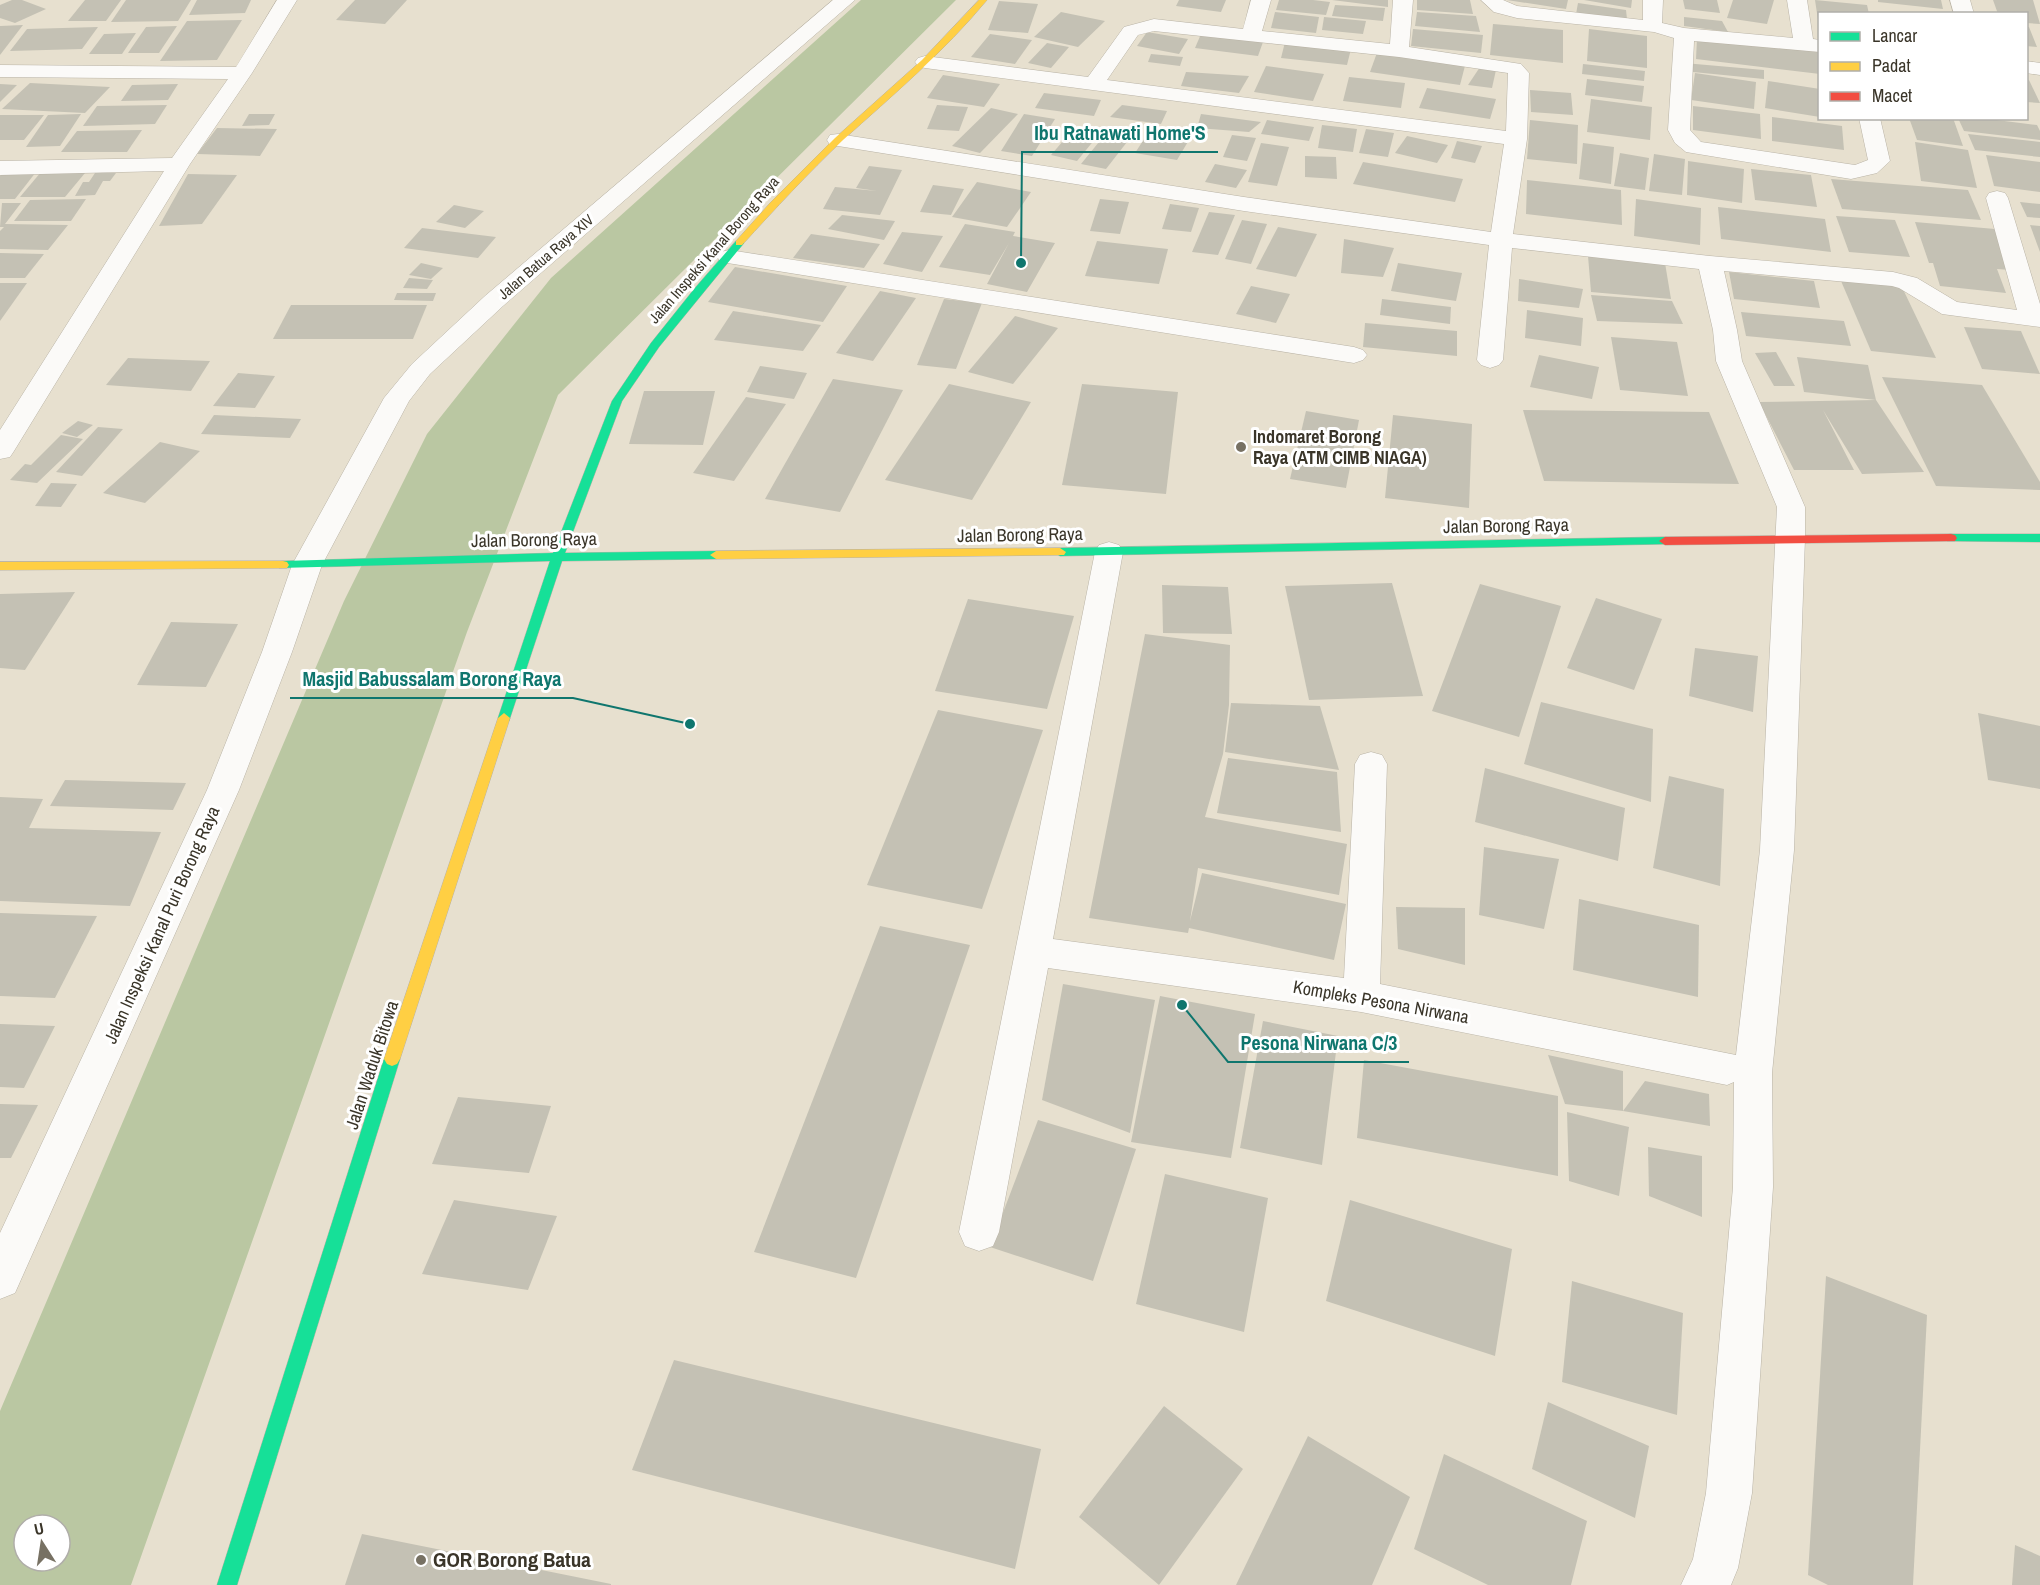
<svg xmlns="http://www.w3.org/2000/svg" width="2040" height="1585" viewBox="0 0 2040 1585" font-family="'Archivo Narrow',sans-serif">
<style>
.water{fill:#bac7a2;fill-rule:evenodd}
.building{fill:#c4c1b4}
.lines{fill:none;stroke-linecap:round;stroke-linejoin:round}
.street-casing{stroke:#b9b3a6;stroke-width:1}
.fast-casing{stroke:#b9b3a6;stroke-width:1}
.slow-casing{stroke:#b9b3a6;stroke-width:1}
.jam-casing{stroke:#b9b3a6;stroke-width:1}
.street{fill:#fbfaf8;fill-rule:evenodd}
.fast{fill:#16e098;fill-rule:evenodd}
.slow{fill:#ffcf43;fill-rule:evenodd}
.jam{fill:#f24e42;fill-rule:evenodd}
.poi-dot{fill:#777163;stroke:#fff;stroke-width:2}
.labels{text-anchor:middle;stroke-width:6;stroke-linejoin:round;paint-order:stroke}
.far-street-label{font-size:15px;fill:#3a3529;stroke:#fff}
.poi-label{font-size:18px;font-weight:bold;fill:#3a3529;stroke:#fff;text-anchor:start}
.street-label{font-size:18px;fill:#3a3529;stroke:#fff}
.near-poi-label{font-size:21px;font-weight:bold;fill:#3a3529;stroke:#fff;text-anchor:start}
.leader{fill:none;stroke:#0f766e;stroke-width:2}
.callout-dot{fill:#0f766e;stroke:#fff;stroke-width:2}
.callout-label{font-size:20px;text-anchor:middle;font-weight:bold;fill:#0f766e;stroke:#fff;stroke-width:6;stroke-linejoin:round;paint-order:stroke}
</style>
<rect width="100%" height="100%" fill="#e7e0cf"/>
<!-- water -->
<path class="water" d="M861,0H956L558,395L467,632L131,1585H0V1411L344,601L427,434L551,278ZM24,1525H60V1561H24Z"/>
<!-- building -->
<g class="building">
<polygon points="12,0 22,0 46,9 15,23 0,18 0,5"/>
<polygon points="85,0 121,0 106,21 68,21"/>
<polygon points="126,0 191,0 178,21 111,22"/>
<polygon points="197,0 251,0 245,13 189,15"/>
<polygon points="355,0 407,0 385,24 336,20"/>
<polygon points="1179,0 1226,0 1221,12 1176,6"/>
<polygon points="1279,0 1313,0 1330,2 1326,15 1276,10"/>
<polygon points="1332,0 1388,0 1388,7"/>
<polygon points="1417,0 1470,0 1473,14 1417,10"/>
<polygon points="1507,0 1568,0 1566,9"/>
<polygon points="1584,0 1632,0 1631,8"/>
<polygon points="1683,0 1717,0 1720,13 1685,9"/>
<polygon points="1733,0 1774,0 1767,24 1727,18"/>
<polygon points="1815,0 1867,5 1869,14 1820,14 1818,20"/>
<polygon points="1878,0 1941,0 1943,9 1878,2"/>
<polygon points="1993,0 2033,0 2040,24 2026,23 2026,14 1998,14"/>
<polygon points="999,1 1038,4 1028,33 988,30"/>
<polygon points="1578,3 1626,10 1627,19 1576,14"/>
<polygon points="1335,5 1385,8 1383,21 1332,16"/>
<polygon points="1061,12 1105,21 1078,47 1034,37"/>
<polygon points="1275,12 1319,17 1316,33 1271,28"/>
<polygon points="1417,12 1476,16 1480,32 1415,26"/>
<polygon points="1324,17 1366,21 1363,34 1322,30"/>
<polygon points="1684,17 1722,21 1728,32 1684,26"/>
<polygon points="242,20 217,60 160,61 187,21"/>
<polygon points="1493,24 1563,30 1563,63 1490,55"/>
<polygon points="23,25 0,55 0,26"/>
<polygon points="177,26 159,53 128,53 146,27"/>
<polygon points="98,27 82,49 10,51 27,29"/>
<polygon points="2026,27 2029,27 2037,47 2026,46"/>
<polygon points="1413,29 1483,35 1481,53 1411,46"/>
<polygon points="1589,29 1647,36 1647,68 1587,61"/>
<polygon points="1147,32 1188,39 1179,54 1137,46"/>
<polygon points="136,33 122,54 89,54 104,34"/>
<polygon points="990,34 1032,40 1015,64 971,57"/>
<polygon points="1201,34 1263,42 1258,56 1195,48"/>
<polygon points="1697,38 1819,52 1820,74 1696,59"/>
<polygon points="1285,42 1351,49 1347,65 1281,58"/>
<polygon points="1047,43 1069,47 1051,68 1028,63"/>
<polygon points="1378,50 1466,62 1460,85 1370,72"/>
<polygon points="1151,54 1183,57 1180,66 1148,62"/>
<polygon points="1684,63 1764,70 1764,79 1683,71"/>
<polygon points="1583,64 1645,71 1644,81 1582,74"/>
<polygon points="1266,66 1324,74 1313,101 1254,92"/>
<polygon points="1480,67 1496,70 1492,88 1468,85"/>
<polygon points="1186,72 1249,76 1239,93 1181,86"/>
<polygon points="1695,73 1756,82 1754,109 1691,100"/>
<polygon points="943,75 1000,84 984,107 927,98"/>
<polygon points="1349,77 1405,83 1401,108 1343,101"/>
<polygon points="1587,79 1644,86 1642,102 1585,95"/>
<polygon points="2026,80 2029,80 2040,103 2026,102"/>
<polygon points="1768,81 1820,89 1820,117 1765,108"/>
<polygon points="30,83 110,87 85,113 2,109"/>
<polygon points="0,84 17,85 0,102"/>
<polygon points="178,84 168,100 121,101 132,85"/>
<polygon points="1427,88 1496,99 1490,119 1419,108"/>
<polygon points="1530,90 1571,93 1573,115 1531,112"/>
<polygon points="1044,93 1101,100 1094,116 1035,108"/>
<polygon points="1591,99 1652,107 1650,140 1587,132"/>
<polygon points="167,105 155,124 83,126 97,106"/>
<polygon points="937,105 968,107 959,131 927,129"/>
<polygon points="1122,105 1167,111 1161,124 1110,117"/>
<polygon points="1693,106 1760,114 1761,139 1693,130"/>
<polygon points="991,108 1018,114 980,153 952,146"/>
<polygon points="81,114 60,146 26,147 48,115"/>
<polygon points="249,114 275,114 269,125 242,126"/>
<polygon points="1024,114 1055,119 1032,156 1001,151"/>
<polygon points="1201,114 1261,122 1249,132 1197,128"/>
<polygon points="0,115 44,115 24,140 0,140"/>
<polygon points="1772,117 1842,126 1844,150 1772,141"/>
<polygon points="1909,118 1953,118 1963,146 1917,140"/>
<polygon points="1958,118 1981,118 2037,125 2040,131 2040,140 1964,131"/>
<polygon points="1267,120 1314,127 1309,141 1261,134"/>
<polygon points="1530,120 1578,125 1577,164 1527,159"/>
<polygon points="1322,125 1357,129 1353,152 1318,148"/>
<polygon points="1075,127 1100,133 1077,161 1051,155"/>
<polygon points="217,128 277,129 260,156 197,154"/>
<polygon points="1366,129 1394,133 1388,157 1359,153"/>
<polygon points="142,130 127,152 61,152 77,131"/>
<polygon points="1148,133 1189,140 1177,160 1135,153"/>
<polygon points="1968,134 2040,142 2040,157 1975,150"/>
<polygon points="1232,135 1256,138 1247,161 1223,157"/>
<polygon points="1407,136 1448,145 1437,163 1395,153"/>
<polygon points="1103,137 1127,142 1106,169 1081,164"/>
<polygon points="1457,141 1482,146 1475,163 1451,158"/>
<polygon points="1915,142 1968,150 1977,188 1921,181"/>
<polygon points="1261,143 1289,147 1277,186 1248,182"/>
<polygon points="1583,143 1614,147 1611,184 1579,179"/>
<polygon points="1620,153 1649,158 1645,190 1614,186"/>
<polygon points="1654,154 1685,159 1682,195 1649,191"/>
<polygon points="1986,155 2040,162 2040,192 1994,186"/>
<polygon points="1305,156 1336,157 1337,179 1305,177"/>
<polygon points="1688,161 1744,169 1742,203 1687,195"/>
<polygon points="1363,162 1463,179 1455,202 1353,184"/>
<polygon points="1215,164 1247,170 1236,188 1205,182"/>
<polygon points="869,166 902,170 880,215 823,209 835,187 877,191 856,188"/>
<polygon points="1751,169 1811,175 1817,207 1755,200"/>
<polygon points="3,172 36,172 15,199 0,199 0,176"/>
<polygon points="41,172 85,173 65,197 20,197"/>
<polygon points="95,173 116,173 110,181 103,181 95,195 75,196 83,182 89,182"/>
<polygon points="188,174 237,175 202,224 159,226"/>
<polygon points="1831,179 1968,190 1981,220 1842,209"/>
<polygon points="1527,180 1621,190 1622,225 1526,214"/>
<polygon points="977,182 1031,192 1007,227 952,217"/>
<polygon points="933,185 964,189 951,215 920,212"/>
<polygon points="86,199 71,221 14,221 30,200"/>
<polygon points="1100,199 1129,202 1120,234 1090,231"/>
<polygon points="1636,199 1701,208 1700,245 1634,236"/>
<polygon points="2020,202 2040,204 2040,218 2027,217"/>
<polygon points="2,203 21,203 5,224 68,225 48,250 0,249 0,231 4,227 0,227"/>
<polygon points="1170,204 1199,208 1191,232 1162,229"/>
<polygon points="454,205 484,211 465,228 436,222"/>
<polygon points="1718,207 1825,219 1831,252 1721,239"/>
<polygon points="1209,212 1235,215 1218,255 1192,252"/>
<polygon points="842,215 895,221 884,240 828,229"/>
<polygon points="1836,216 1895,220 1910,257 1849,252"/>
<polygon points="1242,220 1267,224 1251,264 1225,259"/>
<polygon points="1915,222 1995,229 2011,270 1997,269 2006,293 1940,286 1933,263 1929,263"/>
<polygon points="965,224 1015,232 1013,236 1055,243 1027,292 987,284 1009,243 990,275 939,267"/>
<polygon points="2030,225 2040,226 2040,252"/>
<polygon points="1278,227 1317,234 1296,277 1256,269"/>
<polygon points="422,228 496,237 478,258 404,248"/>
<polygon points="902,232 943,236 922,272 883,264"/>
<polygon points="811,234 880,244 864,268 793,258"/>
<polygon points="1344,239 1394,248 1383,277 1341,273"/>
<polygon points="1097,241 1168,249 1159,284 1085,276"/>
<polygon points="0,253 44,254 25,278 0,278"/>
<polygon points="1588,256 1665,263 1671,299 1591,292"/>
<polygon points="421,263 443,268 431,279 409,275"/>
<polygon points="1398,263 1462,273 1456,301 1391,291"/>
<polygon points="735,267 847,286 823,322 708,302"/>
<polygon points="1729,272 1814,281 1820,308 1734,299"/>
<polygon points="409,278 433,280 427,289 403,288"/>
<polygon points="1519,279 1583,289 1579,308 1518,301"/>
<polygon points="1841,281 1900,283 1936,358 1871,351"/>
<polygon points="0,283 27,283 0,321"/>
<polygon points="1251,286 1290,294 1276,323 1236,314"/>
<polygon points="880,291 916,298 873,361 836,353"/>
<polygon points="397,293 436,293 433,301 394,300"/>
<polygon points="1591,295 1672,301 1683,324 1597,321"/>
<polygon points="944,299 982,303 956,369 917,365"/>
<polygon points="1382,299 1451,307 1450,324 1380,315"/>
<polygon points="291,305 427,305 413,339 273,339"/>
<polygon points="1527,310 1583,318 1581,346 1525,338"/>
<polygon points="733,311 821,325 803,351 714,340"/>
<polygon points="1741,312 1844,321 1851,346 1746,336"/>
<polygon points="1015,316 1058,328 1013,384 968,372"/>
<polygon points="1365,323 1457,331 1457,356 1363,347"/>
<polygon points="1964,327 2021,331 2040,374 1982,369"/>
<polygon points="1611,337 1677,342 1688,396 1620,390"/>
<polygon points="1776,352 1795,386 1774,386 1755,353"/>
<polygon points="1539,355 1599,367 1592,399 1530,387"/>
<polygon points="1797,357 1868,365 1876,400 1924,472 1862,474 1823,410 1854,470 1794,470 1759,402 1876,400 1804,392"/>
<polygon points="128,358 210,361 191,391 106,385"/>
<polygon points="760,366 807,373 794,399 747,392"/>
<polygon points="238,373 275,376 255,408 213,406"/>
<polygon points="1882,377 1982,385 2040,482 2040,490 1936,486"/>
<polygon points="833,379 903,390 840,512 765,499"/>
<polygon points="949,384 1031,402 972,500 885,480"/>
<polygon points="1082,384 1178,392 1166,494 1062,485"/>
<polygon points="644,391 715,391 703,445 629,444"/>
<polygon points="746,397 786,404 734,481 693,473"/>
<polygon points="1523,410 1709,412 1739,484 1544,481"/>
<polygon points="1306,411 1359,420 1346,488 1290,479"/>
<polygon points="214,415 301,419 290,438 201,434"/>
<polygon points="1393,415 1472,424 1469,508 1385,498"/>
<polygon points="78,421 93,425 77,437 62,433"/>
<polygon points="98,427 123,429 82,476 56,472"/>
<polygon points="61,435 83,439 37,483 10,480 25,464 31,465"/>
<polygon points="160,442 200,451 145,503 103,493"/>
<polygon points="51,483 77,484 61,507 35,506"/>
<polygon points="1392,583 1423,696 1309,700 1285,586"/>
<polygon points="1480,584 1561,606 1519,737 1432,711"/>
<polygon points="1162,585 1228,587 1232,634 1163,633"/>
<polygon points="75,592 25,670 0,668 0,594"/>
<polygon points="1596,598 1662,619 1634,690 1567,668"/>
<polygon points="968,599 1074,616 1047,709 935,691"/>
<polygon points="171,622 238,624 206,687 137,685"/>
<polygon points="1145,634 1230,645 1229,705 1223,754 1205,817 1347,844 1339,895 1198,868 1190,921 1202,873 1346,904 1334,960 1189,928 1188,933 1089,918"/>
<polygon points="1695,648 1758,656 1753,712 1689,696"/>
<polygon points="1541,702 1653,729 1651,802 1524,764"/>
<polygon points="1231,703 1320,706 1339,770 1225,752"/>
<polygon points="938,710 1043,730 982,909 867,885"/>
<polygon points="1978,713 2040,726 2040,789 1988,780"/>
<polygon points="1228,758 1337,772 1341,832 1217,813"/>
<polygon points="1485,768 1625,808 1618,861 1475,822"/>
<polygon points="1669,776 1724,789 1720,886 1653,868"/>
<polygon points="65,780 186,783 173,810 50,806"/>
<polygon points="0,797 43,799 29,828 161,832 130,906 0,901"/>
<polygon points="1484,847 1559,859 1544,929 1479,915"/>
<polygon points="1579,899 1699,925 1698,997 1573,970"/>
<polygon points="1396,907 1465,908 1465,965 1398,949"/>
<polygon points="0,913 97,916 55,998 0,996"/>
<polygon points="880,926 970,945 856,1278 754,1252"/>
<polygon points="1063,984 1155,1000 1130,1133 1042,1100"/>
<polygon points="1160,996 1255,1014 1231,1158 1131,1142"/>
<polygon points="1263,1021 1338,1036 1322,1165 1240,1148"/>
<polygon points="0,1024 55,1026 24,1088 0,1087"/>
<polygon points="1548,1055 1623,1071 1623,1111 1565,1104"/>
<polygon points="1364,1060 1558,1096 1558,1176 1357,1138"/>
<polygon points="1645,1081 1709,1094 1710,1126 1623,1111"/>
<polygon points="458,1097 551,1106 529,1173 432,1164"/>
<polygon points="0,1104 38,1105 11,1158 0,1158"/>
<polygon points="1567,1112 1629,1127 1619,1196 1569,1181"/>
<polygon points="1038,1120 1136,1149 1093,1281 990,1247"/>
<polygon points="1648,1147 1702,1156 1702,1217 1649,1196"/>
<polygon points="1165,1174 1268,1198 1244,1332 1136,1304"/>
<polygon points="454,1200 557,1216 528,1290 422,1274"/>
<polygon points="1350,1200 1512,1249 1495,1356 1326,1301"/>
<polygon points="1826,1276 1927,1315 1913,1585 1828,1585 1808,1575"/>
<polygon points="1572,1281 1683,1313 1677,1415 1562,1382"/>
<polygon points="674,1360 1041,1449 1015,1569 632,1470"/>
<polygon points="1548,1402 1649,1446 1635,1518 1532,1469"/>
<polygon points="1164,1406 1243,1469 1159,1585 1079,1517"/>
<polygon points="1308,1436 1410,1497 1372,1585 1236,1585"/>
<polygon points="1444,1454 1587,1521 1571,1585 1488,1585 1414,1549"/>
<polygon points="362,1534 611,1584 611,1585 345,1585"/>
<polygon points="2015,1545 2040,1556 2040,1585 2012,1585"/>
</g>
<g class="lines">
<defs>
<g id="street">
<polygon points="277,0 297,0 252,73 190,164 14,451 10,457 0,459 0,430 164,171 0,175 0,161 172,158 228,79 0,77 0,65 236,67"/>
<polygon points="833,0 855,0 503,306 430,374 409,401 322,565 292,652 239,790 15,1293 0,1299 0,1233 207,790 262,652 292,565 384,398 412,364 485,296"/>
<path d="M1251,0H1271L1262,31L1390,44L1393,0H1413L1409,47L1521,64L1529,73L1527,139L1513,234L1710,256L1893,272L1917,278L1957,302L2017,310L1986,198L1989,193L1997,191L2005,193L2008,198L2040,304V327L1942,314L1899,288L1892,286L1724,271L1737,330L1742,361L1805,507V538L1794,850L1772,1073L1773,1187L1752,1493L1738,1568L1731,1585H1681L1693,1559L1706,1493L1733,1187L1734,1082L1727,1085L1361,1012L1048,968L999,1232L993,1246L979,1251L965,1246L959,1232L1095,552L1099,545L1109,542L1119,545L1123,552L1053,939L1344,978L1355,764L1360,755L1371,752L1382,755L1387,764L1380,984L1736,1055L1760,850L1777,507L1716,361L1713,330L1699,269L1512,248L1503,360L1499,365L1490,368L1481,365L1477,360L1489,245L1244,211L838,146L830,145L827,140L830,135L838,134L1244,197L1491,232L1504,144L925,68L918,66L915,62L918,58L925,56L1088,77L1124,27L1154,19L1243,29ZM1154,31L1399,57L1508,73L1506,131L1107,80L1138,35Z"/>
<polygon points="1481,0 1503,0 1517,6 1643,20 1643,0 1663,0 1662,23 1684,28 1793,38 1787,0 1807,0 1813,39 1820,40 1820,52 1694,41 1690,130 1701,142 1855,165 1868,160 1859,118 1880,118 1890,161 1877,173 1851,179 1686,152 1675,143 1668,130 1674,38 1654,32 1517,18 1494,12"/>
<polygon points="1950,0 1970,0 1974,14 1954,14"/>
<polygon points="2026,61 2040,63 2040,75 2026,73"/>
<polygon points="729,250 1354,347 1363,350 1367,355 1363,360 1354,363 721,262 717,257 721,252"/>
</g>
<g id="fast">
<polygon points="736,241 744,243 659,347 622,401 565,553 716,551 722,555 716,559 562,561 509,721 504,723 498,718 550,561 279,568 277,565 279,562 283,561 553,553 612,401 651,343 695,288"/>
<polygon points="1951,534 2040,534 2040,542 1947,541 1945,538 1947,535"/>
<polygon points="1665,537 1669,538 1671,541 1669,544 1060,556 1054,552 1060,548"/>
<polygon points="392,1052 397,1054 400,1059 237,1585 217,1585 384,1059 387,1054"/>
</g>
<g id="slow">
<path d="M979,0H987C944,52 893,95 843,140C808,173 775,209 742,245H736V241L770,203L835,138L922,60Z"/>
<polygon points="1060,548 1066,552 1064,555 716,559 710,555 716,551"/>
<polygon points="283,561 287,562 289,565 287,568 0,570 0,562"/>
<polygon points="504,713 510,718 400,1059 397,1064 392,1066 387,1064 384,1059 498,718"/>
</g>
<polygon id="jam" points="1951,534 1955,535 1957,538 1955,541 1665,545 1659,541 1665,537"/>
</defs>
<!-- street casing -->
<use href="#street" class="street-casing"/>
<!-- fast casing -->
<use href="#fast" class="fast-casing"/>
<!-- slow casing -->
<use href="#slow" class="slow-casing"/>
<!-- jam casing -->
<use href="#jam" class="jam-casing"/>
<!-- street -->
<use href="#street" class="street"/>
<!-- fast -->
<use href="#fast" class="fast"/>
<!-- slow -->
<use href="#slow" class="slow"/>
<!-- jam -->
<use href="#jam" class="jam"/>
</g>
<!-- markers -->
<g class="poi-dot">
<circle cx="1241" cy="447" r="6"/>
<circle cx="421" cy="1560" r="6"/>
</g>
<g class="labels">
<!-- far-street labels -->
<g class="far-street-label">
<text transform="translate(714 250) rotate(-49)" y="5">Jalan Inspeksi Kanal Borong Raya</text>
<text transform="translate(546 257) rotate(-41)" y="5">Jalan Batua Raya XIV</text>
</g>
<!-- poi labels -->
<g class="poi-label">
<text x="1253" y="443">Indomaret Borong<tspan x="1253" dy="21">Raya (ATM CIMB NIAGA)</tspan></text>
</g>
<!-- street labels -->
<g class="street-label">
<text transform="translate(1506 526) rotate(-1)" y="6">Jalan Borong Raya</text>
<text transform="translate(1020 535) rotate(-1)" y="6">Jalan Borong Raya</text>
<text transform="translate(534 540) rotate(-1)" y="6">Jalan Borong Raya</text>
<text transform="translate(162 925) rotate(-66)" y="6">Jalan Inspeksi Kanal Puri Borong Raya</text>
<text transform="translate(1381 1002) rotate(10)" y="6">Kompleks Pesona Nirwana</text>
<text transform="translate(372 1065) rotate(-72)" y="6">Jalan Waduk Bitowa</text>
</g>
<!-- near-poi labels -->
<g class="near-poi-label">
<text x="433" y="1567">GOR Borong Batua</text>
</g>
</g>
<!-- callouts -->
<path class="leader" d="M1021 263L1022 152H1218M690 724L573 698H290M1182 1005L1228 1062H1409"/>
<g class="callout-dot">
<circle cx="1021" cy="263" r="6"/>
<circle cx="690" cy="724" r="6"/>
<circle cx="1182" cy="1005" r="6"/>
</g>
<g class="callout-label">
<text x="1120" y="140">Ibu Ratnawati Home'S</text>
<text x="432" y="686">Masjid Babussalam Borong Raya</text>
<text x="1319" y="1050">Pesona Nirwana C/3</text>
</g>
<!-- legend -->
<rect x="1818" y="12" width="210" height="108" fill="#ffffff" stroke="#b0aea9" stroke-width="1.5"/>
<rect x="1830" y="32" width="30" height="9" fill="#16e098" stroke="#b0aea9" stroke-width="1.5"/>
<text x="1872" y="42" font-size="18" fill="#3a3529">Lancar</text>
<rect x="1830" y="62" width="30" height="9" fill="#ffcf43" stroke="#b0aea9" stroke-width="1.5"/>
<text x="1872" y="72" font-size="18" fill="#3a3529">Padat</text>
<rect x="1830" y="92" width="30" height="9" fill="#f24e42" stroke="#b0aea9" stroke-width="1.5"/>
<text x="1872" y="102" font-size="18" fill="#3a3529">Macet</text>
<!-- north arrow -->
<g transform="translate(42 1543) rotate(348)"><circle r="28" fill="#ffffff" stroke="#b0aea9" stroke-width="1.5"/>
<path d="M0-4.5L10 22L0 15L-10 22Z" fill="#777163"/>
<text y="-9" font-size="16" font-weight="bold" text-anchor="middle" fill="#3a3529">U</text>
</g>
</svg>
